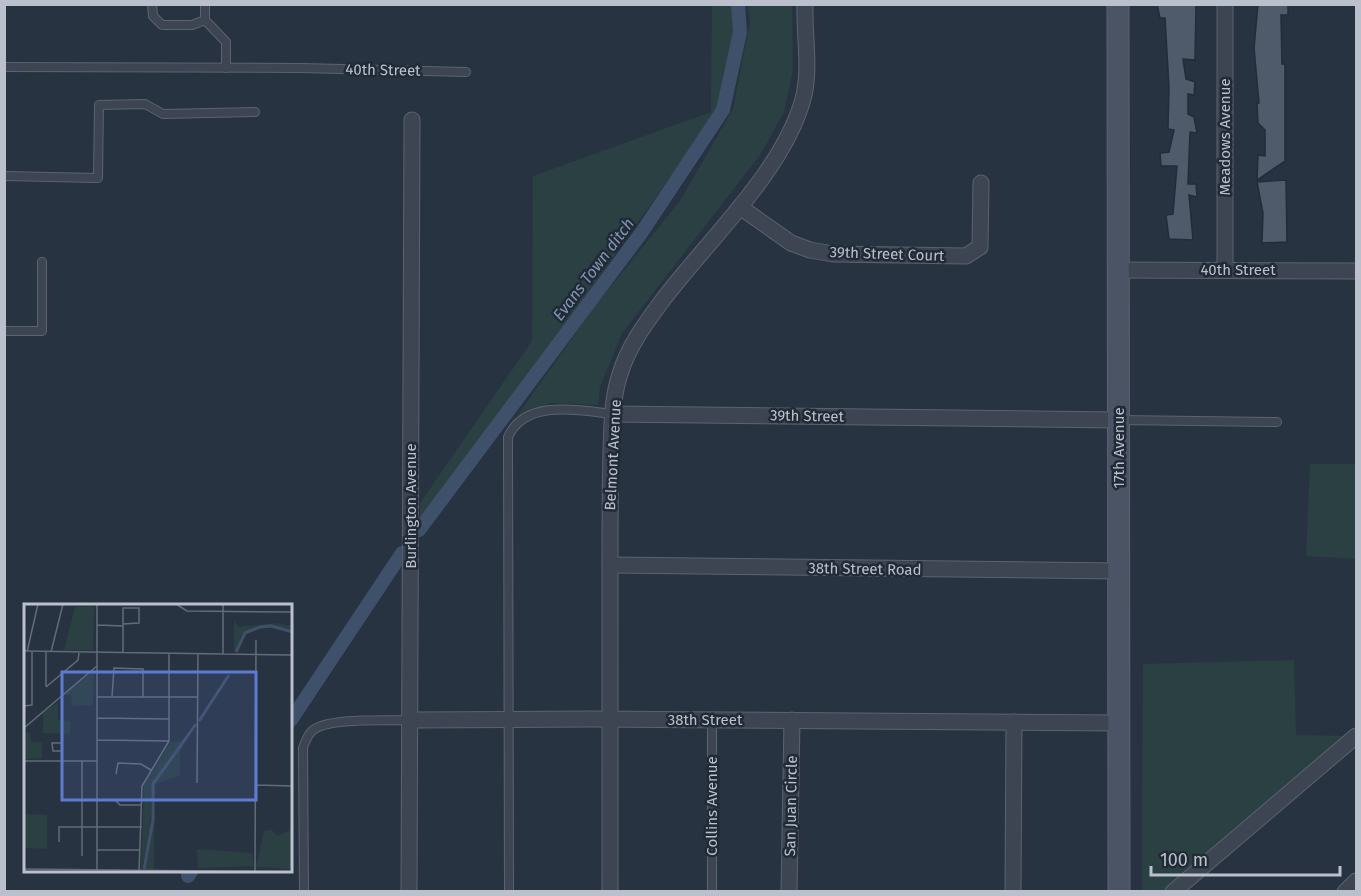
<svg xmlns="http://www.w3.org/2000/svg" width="1361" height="896" viewBox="0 0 1361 896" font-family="'Fira Sans',sans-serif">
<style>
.green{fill:#2b4043}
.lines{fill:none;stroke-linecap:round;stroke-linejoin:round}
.canal{stroke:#3f506a;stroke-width:14}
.building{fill:#4f5a6b;stroke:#232c39;stroke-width:1.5}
.lane-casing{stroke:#5b636f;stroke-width:10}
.street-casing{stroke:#5b636f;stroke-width:17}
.secondary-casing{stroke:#5b636f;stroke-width:23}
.lane{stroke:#3d4552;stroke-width:8}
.street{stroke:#3d4552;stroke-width:15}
.secondary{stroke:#4b5465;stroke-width:21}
.labels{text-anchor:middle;stroke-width:5;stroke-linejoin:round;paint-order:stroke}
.street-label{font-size:15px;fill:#bac0cc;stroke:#212a37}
.water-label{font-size:16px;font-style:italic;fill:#8396b2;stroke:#212a37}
.inset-river{fill:none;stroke:#3f506a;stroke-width:3}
.inset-road{fill:none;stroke:#626b79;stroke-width:1.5}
.view{fill:#5c7cd3;fill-opacity:0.15;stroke:#5c7cd3;stroke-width:3}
.inset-edge{fill:none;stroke:#bac0cc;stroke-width:3}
</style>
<rect width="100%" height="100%" fill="#283342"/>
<!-- green -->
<g class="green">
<polygon points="712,5 734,5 736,31 718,110 529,375 420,523 420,503 532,341 533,176 711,112"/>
<polygon points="748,5 792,5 793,70 784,112 760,155 622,333 600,387 598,405 551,403 517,416 595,306 680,201 733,109 750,21"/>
<polygon points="1310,464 1356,464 1356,559 1306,556"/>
<polygon points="1294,660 1296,735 1348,736 1163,891 1142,892 1143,664"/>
</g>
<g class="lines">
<!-- canal -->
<g class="canal">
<polyline points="419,530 642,232 723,110 740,32 738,4"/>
<polyline points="291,720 402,553"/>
<polyline points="188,876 192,870"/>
</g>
</g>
<!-- building -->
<g class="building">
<polygon points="1157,4 1196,4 1195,60 1183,59 1186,79 1195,82 1194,95 1188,94 1188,114 1194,117 1197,133 1190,132 1188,184 1196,184 1197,197 1189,195 1193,240 1169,239 1166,215 1173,214 1177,166 1161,166 1160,153 1169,152 1174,130 1168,129 1169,87 1165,18 1160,18"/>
<polygon points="1258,4 1288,4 1288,15 1281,15 1282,64 1285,64 1285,161 1257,180 1258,155 1265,156 1265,130 1258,123 1257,103 1259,103 1254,48"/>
<polygon points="1286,180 1287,242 1262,243 1263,213 1257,182"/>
</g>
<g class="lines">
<defs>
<g id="lane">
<polyline points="152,4 153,16 162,25 192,25 205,20"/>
<polyline points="205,4 205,20 226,42 226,68"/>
<polyline points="4,67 301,68 466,72"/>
<polyline points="4,176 98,178 99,105 145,104 163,114 255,112"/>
<polyline points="4,331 42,331 42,262"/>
<polyline points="1120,420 1277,422"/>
<path d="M304,892L303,748C305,742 308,735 312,731C326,717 388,721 409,720"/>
<path d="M509,892L508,437C525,399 578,410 612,414"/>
<polyline points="712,892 712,720"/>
</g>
<g id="street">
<polyline points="740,207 791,243 810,250 833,254 966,256 980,247 981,183"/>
<polyline points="1119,270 1356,271"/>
<polyline points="1225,270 1225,4"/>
<polyline points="612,414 1118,420"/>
<polyline points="610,565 1119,571"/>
<polyline points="409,720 591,719 1118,723"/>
<polyline points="409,892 412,120"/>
<path d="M610,892C611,782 611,673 610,564C610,526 610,488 611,450C612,424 612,398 620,374C628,347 645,324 662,301C707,241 783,172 803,99C811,70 804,35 805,4"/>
<polyline points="789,892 792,720"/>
<polyline points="1013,892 1014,722"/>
<polyline points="1173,892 1356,736"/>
<polyline points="1345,892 1356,881"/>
</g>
<polyline id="secondary" points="1118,4 1119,892"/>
</defs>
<!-- lane casing -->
<use href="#lane" class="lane-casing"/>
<!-- street casing -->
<use href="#street" class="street-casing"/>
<!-- secondary casing -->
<use href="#secondary" class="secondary-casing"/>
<!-- lane -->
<use href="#lane" class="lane"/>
<!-- street -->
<use href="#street" class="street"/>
<!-- secondary -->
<use href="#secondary" class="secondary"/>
</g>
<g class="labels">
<!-- street labels -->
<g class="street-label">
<text transform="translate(383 70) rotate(1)" y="5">40th Street</text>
<text transform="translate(1225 137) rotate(-90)" y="5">Meadows Avenue</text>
<text transform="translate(887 254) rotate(2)" y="5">39th Street Court</text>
<text x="1238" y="275">40th Street</text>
<text transform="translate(807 416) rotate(1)" y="5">39th Street</text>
<text transform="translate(1119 448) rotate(-90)" y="5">17th Avenue</text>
<text transform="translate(613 455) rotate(-87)" y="5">Belmont Avenue</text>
<text transform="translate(411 506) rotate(-90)" y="5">Burlington Avenue</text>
<text transform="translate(865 569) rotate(1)" y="5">38th Street Road</text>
<text x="705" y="725">38th Street</text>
<text transform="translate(712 806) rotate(-90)" y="5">Collins Avenue</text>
<text transform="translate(791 806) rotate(-89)" y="5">San Juan Circle</text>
</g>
<!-- water labels -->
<g class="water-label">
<text transform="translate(593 269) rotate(-53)" y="6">Evans Town ditch</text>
</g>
</g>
<!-- overview -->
<g transform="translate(24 604)">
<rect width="268" height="268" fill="#283342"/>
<path d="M51,3H70L69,46H40ZM210,17L215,23L251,19L268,22V28L248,21L236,22L220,29L210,48ZM70,66L69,101L48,102L47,91H40ZM34,98V116L46,117V130L19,129V109ZM172,121L156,147V171L131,180L130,265H121L129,216L130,180ZM0,128L6,129L7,138H18V154L0,155ZM158,137L128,180L126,237L117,264L120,180L147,138ZM0,210L23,211V245L0,244ZM248,226L253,232L268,226V265L232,263L240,227ZM173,245L228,249L230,262L174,264Z" fill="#2b4043"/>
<path class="inset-river" d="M212,48L221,29L236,23L247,22L269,28M175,117L205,71M120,265L129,216V180L172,120"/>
<path class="inset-road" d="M73,0V268M152,0L163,7L269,8M199,0V50M73,21L99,22M0,47L269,51M3,48L14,0M22,48V83M27,48L39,0M99,49V4H115V19L99,20M22,83L54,56L55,49M73,93H174M88,93L90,64L119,65V93M0,102L8,101V48M73,114L145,115M0,124L73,62M73,136L145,137M38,147H29L28,139H37L38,142V157M0,157H73M92,170L94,159L117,160L127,166M173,179L174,50M232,181L269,182M92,197L96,201H117M35,238V223H118M73,246H116M58,252V157M0,265L269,268M115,268L118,182L145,137V50M231,268L232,36"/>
<path class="view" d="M38,68H232V196H38Z"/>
<rect width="268" height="268" class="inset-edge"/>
</g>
<!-- border -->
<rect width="1361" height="896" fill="none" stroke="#bac0cc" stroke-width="12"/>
<!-- scale -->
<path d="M1151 866v9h189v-9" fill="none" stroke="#bac0cc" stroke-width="3"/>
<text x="1160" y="866" font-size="18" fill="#bac0cc" stroke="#212a37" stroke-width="4.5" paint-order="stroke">100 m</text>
</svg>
